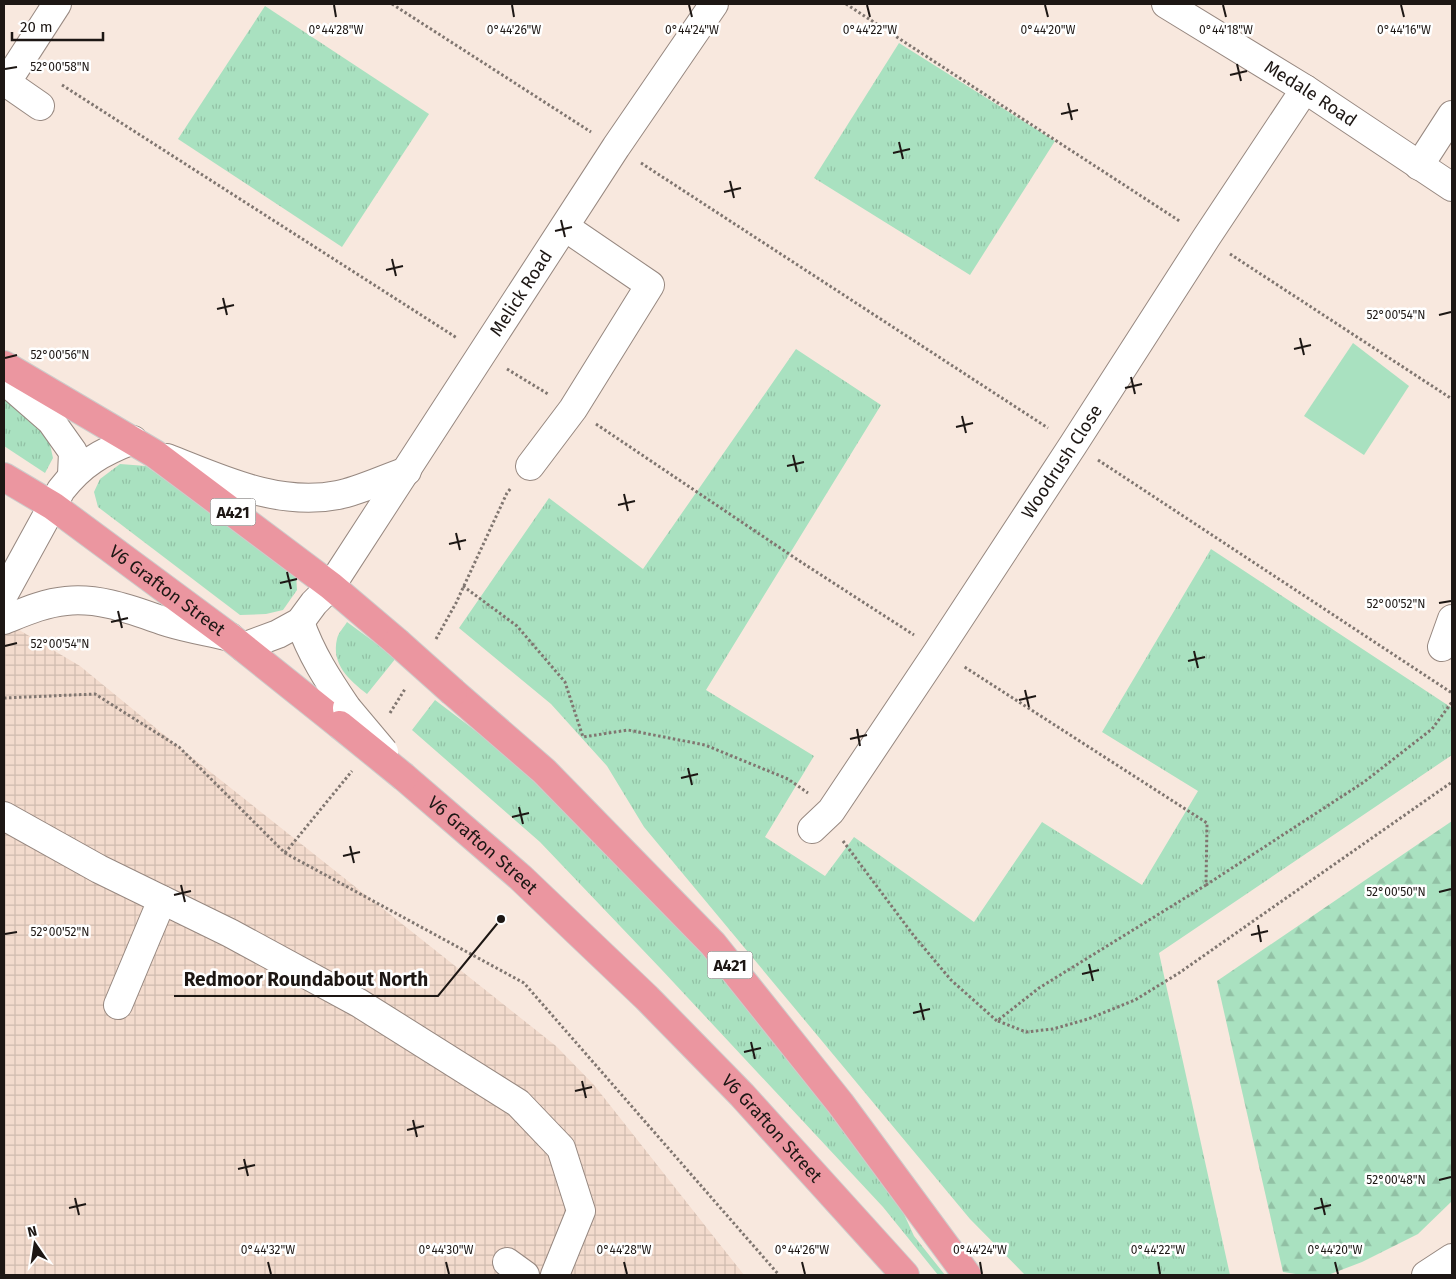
<svg xmlns="http://www.w3.org/2000/svg" width="1456" height="1279" viewBox="0 0 1456 1279" font-family="'Fira Sans',sans-serif">
<style>
.industrial{fill:url(#industrial-grid)}
.grass{fill:url(#grass-tufts)}
.forest{fill:url(#forest-firs)}
.park{fill:#a9e1c0}
.lines{fill:none;stroke-linecap:round;stroke-linejoin:round}
.minor-casing{stroke:#978880;stroke-width:30}
.highway-casing{stroke:#cdcccb;stroke-width:30}
.path{stroke:#807670;stroke-width:3;stroke-dasharray:2.5 2.5;stroke-linecap:butt}
.minor{stroke:#fff;stroke-width:28}
.highway{stroke:#eb96a0;stroke-width:28}
.minor-bridge-casing{stroke:#978880;stroke-width:30;stroke-linecap:butt}
.highway-bridge-casing{stroke:#cdcccb;stroke-width:30;stroke-linecap:butt}
.minor-bridge{stroke:#fff;stroke-width:28}
.highway-bridge{stroke:#eb96a0;stroke-width:28}
.ticks{fill:none;stroke:#1d1714;stroke-width:2}
.labels{text-anchor:middle;stroke-width:5;stroke-linejoin:round;paint-order:stroke}
.shield{fill:#fff;stroke:#615d5a;stroke-width:1}
.shield-label{font-size:16px;font-weight:bold;fill:#1d1714}
.street-label{font-size:18px;fill:#1d1714;stroke:#fff}
.ticks-label{font-size:12px;text-anchor:middle;fill:#1d1714;stroke:#fff;stroke-width:5;stroke-linejoin:round;paint-order:stroke}
.leader{fill:none;stroke:#1d1714;stroke-width:2}
.callout-dot{fill:#1d1714;stroke:#fff;stroke-width:2}
.callout-label{font-size:19px;text-anchor:middle;font-weight:bold;fill:#1d1714;stroke:#fff;stroke-width:5;stroke-linejoin:round;paint-order:stroke}
</style>
<defs>
<pattern id="industrial-grid" width="8" height="8" patternUnits="userSpaceOnUse" patternTransform="scale(1.25)"><rect width="8" height="8" fill="#f3dbcd"/><path d="M0 4h8M4 0v8" fill="none" stroke="#d0bbaf"/></pattern>
<pattern id="grass-tufts" width="24" height="20" patternUnits="userSpaceOnUse" patternTransform="scale(1.25)"><rect width="24" height="20" fill="#a9e1c0"/><path d="M3 7l-1-3M5 7V3M7 7l1-3M15 17l-1-3M17 17v-4M19 17l1-3" fill="none" stroke="#91c0a4"/></pattern>
<pattern id="forest-firs" width="22" height="20" patternUnits="userSpaceOnUse" patternTransform="scale(1.25)"><rect width="22" height="20" fill="#a9e1c0"/><path d="M5 1l3.5 6h-7zM16 11l3.5 6h-7z" fill="#91c0a4"/></pattern>
</defs>
<rect width="100%" height="100%" fill="#f8e8de"/>
<!-- industrial -->
<polygon class="industrial" points="4,621 80,666 179,747 556,1046 594,1085 744,1275 4,1275"/>
<!-- grass -->
<g class="grass">
<polygon points="265,6 429,114 342,247 178,139"/>
<polygon points="899,43 1055,141 970,275 814,178"/>
<polygon points="796,349 881,405 706,690 814,756 765,837 825,876 854,837 974,922 1042,822 1142,885 1198,791 1102,732 1211,549 1452,708 1452,755 1159,953 1230,1275 1025,1275 970,1219 644,827 607,766 551,704 459,628 549,498 643,569"/>
<polygon points="4,390 47,431 53,458 45,473 4,446"/>
<polygon points="120,464 146,466 296,573 297,590 283,610 266,614 240,615 98,507 94,492 100,479"/>
<path d="M347,622L396,658L367,694C349,680 331,664 337,639C338,633 344,627 347,622Z"/>
<polygon points="435,700 514,760 722,971 888,1179 914,1236 945,1275 938,1275 883,1207 661,969 540,842 412,730"/>
</g>
<!-- forest -->
<polygon class="forest" points="1452,821 1452,1201 1418,1234 1362,1262 1328,1275 1302,1275 1283,1272 1217,981"/>
<!-- park -->
<polygon class="park" points="1353,343 1409,386 1364,455 1304,416"/>
<g class="lines">
<defs>
<g id="minor">
<path id="s1" d="M1166,4L1305,89L1452,187"/>
<polyline points="4,81 40,106"/>
<polyline points="6,83 57,4"/>
<polyline points="1419,166 1452,115"/>
<polyline points="4,380 51,421 73,452 72,475"/>
<path d="M167,458C221,479 278,507 338,495C359,491 386,478 407,471"/>
<polyline points="530,466 573,409 650,285 565,227"/>
<path d="M4,594L61,490C82,463 102,452 133,440"/>
<path d="M4,620C24,612 44,603 66,601C102,597 136,612 170,623C190,629 210,632 230,637"/>
<path d="M300,622C311,654 328,680 347,708"/>
<path id="s2" d="M243,647L278,634L300,622L314,603L331,586L616,147L714,4"/>
<polyline points="1442,647 1452,619"/>
<polyline points="4,816 99,869 230,933 359,1003 518,1103 561,1148 581,1211 555,1275"/>
<path id="s3" d="M812,829L831,811L938,651L1073,445L1206,238L1305,89"/>
<polyline points="118,1005 162,900"/>
<polyline points="507,1262 525,1275"/>
<polyline points="1426,1275 1452,1258"/>
</g>
<g id="highway">
<polyline points="4,365 155,454 331,586 397,642"/>
<path id="s4" d="M4,477L53,506L230,637L340,725"/>
<polyline points="453,692 544,771 713,944 840,1103 967,1275"/>
<path id="s5" d="M404,777L520,877L647,998L742,1095L905,1275"/>
</g>
</defs>
<!-- minor casing -->
<use href="#minor" class="minor-casing"/>
<!-- highway casing -->
<use href="#highway" class="highway-casing"/>
<!-- path -->
<g class="path">
<polyline points="392,4 591,132"/>
<polyline points="846,4 1181,222"/>
<polyline points="62,85 457,338"/>
<polyline points="641,163 1048,428"/>
<polyline points="1230,254 1452,399"/>
<polyline points="507,369 548,394"/>
<polyline points="596,424 801,562 914,635"/>
<polyline points="1098,460 1452,693"/>
<polyline points="463,586 517,626 565,682 583,737 628,730 705,745 788,779 808,793"/>
<polyline points="436,639 456,603 507,493 511,488"/>
<polyline points="4,698 95,694 179,747 285,853 524,983 779,1275"/>
<polyline points="390,713 405,689"/>
<polyline points="843,841 914,936 951,980 997,1021 1039,988 1206,885 1207,823 963,666"/>
<polyline points="285,853 352,771"/>
<polyline points="1206,885 1364,782 1432,729 1452,702"/>
<polyline points="998,1021 1026,1032 1053,1029 1088,1019 1135,1000 1179,973 1452,782"/>
</g>
<!-- minor -->
<use href="#minor" class="minor"/>
<!-- highway -->
<use href="#highway" class="highway"/>
<defs>
<polyline id="minor-bridge" points="347,708 384,752"/>
<g id="highway-bridge">
<polyline points="397,642 453,692"/>
<polyline points="340,725 404,777"/>
</g>
</defs>
<!-- minor-bridge casing -->
<use href="#minor-bridge" class="minor-bridge-casing"/>
<!-- highway-bridge casing -->
<use href="#highway-bridge" class="highway-bridge-casing"/>
<!-- minor-bridge -->
<use href="#minor-bridge" class="minor-bridge"/>
<!-- highway-bridge -->
<use href="#highway-bridge" class="highway-bridge"/>
</g>
<!-- ticks -->
<path class="ticks" d="M334,5L336,17M512,5L514,17M689,5L692,17M867,5L870,17M1045,5L1048,17M1223,5L1226,17M1401,5L1404,17M1237,64L1241,81M5,69L17,67M1230,75L1247,71M1068,103L1072,120M1061,114L1078,110M899,142L903,159M893,153L910,149M730,181L734,198M724,192L741,188M561,220L565,237M555,231L572,227M392,259L396,276M386,270L403,266M223,298L227,315M217,309L234,305M1439,315L1451,312M1300,338L1304,355M1294,349L1311,345M5,358L17,355M1131,377L1135,394M1125,388L1142,384M962,416L966,433M956,427L973,423M793,455L797,472M787,466L804,462M624,494L628,511M618,505L635,501M456,533L460,550M449,544L466,540M287,572L291,589M280,583L297,579M1439,603L1451,601M118,611L122,628M111,622L128,618M5,646L17,643M1194,651L1198,668M1188,661L1205,657M1025,690L1029,707M1019,700L1036,696M857,729L860,746M850,739L867,735M688,768L692,785M681,778L698,774M519,807L523,824M512,817L529,813M350,846L354,863M343,856L360,852M181,885L185,902M1439,892L1451,889M174,895L191,891M1258,925L1261,942M5,934L17,932M1251,935L1268,931M1089,964L1093,981M1082,974L1099,970M920,1003L924,1020M913,1013L930,1009M751,1042L755,1059M744,1052L761,1048M582,1081L586,1098M575,1091L592,1087M413,1120L417,1137M407,1130L424,1126M244,1159L248,1176M238,1169L255,1165M1439,1180L1451,1177M75,1198L79,1215M1321,1198L1325,1215M69,1208L86,1204M1314,1209L1331,1205M268,1262L271,1274M446,1262L449,1274M624,1262L627,1274M802,1262L805,1274M980,1262L982,1274M1158,1262L1160,1274M1335,1262L1338,1274"/>
<g class="labels">
<!-- shield labels -->
<g class="shield">
<rect x="210.5" y="498.5" width="45" height="27" rx="4"/>
<rect x="707.5" y="951.5" width="45" height="27" rx="4"/>
</g>
<g class="shield-label">
<text x="233" y="518">A421</text>
<text x="730" y="971">A421</text>
</g>
<!-- street labels -->
<g class="street-label">
<text dy="6" stroke="none"><textPath href="#s1" startOffset="170">Medale Road</textPath></text>
<text dy="6" stroke="none"><textPath href="#s2" startOffset="459">Melick Road</textPath></text>
<text dy="6" stroke="none"><textPath href="#s3" startOffset="445">Woodrush Close</textPath></text>
<text dy="6" stroke="none"><textPath href="#s4" startOffset="199">V6 Grafton Street</textPath></text>
<text dy="6" stroke="none"><textPath href="#s5" startOffset="104">V6 Grafton Street</textPath></text>
<text dy="6" stroke="none"><textPath href="#s5" startOffset="509">V6 Grafton Street</textPath></text>
</g>
</g>
<g class="ticks-label">
<text x="336" y="34">0°44'28"W</text>
<text x="514" y="34">0°44'26"W</text>
<text x="692" y="34">0°44'24"W</text>
<text x="870" y="34">0°44'22"W</text>
<text x="1048" y="34">0°44'20"W</text>
<text x="1226" y="34">0°44'18"W</text>
<text x="1404" y="34">0°44'16"W</text>
<text x="60" y="71">52°00'58"N</text>
<text x="1396" y="319">52°00'54"N</text>
<text x="60" y="359">52°00'56"N</text>
<text x="1396" y="608">52°00'52"N</text>
<text x="60" y="648">52°00'54"N</text>
<text x="1396" y="896">52°00'50"N</text>
<text x="60" y="936">52°00'52"N</text>
<text x="1396" y="1184">52°00'48"N</text>
<text x="268" y="1254">0°44'32"W</text>
<text x="446" y="1254">0°44'30"W</text>
<text x="624" y="1254">0°44'28"W</text>
<text x="802" y="1254">0°44'26"W</text>
<text x="980" y="1254">0°44'24"W</text>
<text x="1158" y="1254">0°44'22"W</text>
<text x="1335" y="1254">0°44'20"W</text>
</g>
<!-- callouts -->
<path class="leader" d="M501 919L438 996H174"/>
<circle class="callout-dot" cx="501" cy="919" r="5"/>
<g class="callout-label">
<text x="306" y="986">Redmoor Roundabout North</text>
</g>
<!-- border -->
<rect width="1456" height="1279" fill="none" stroke="#1d1714" stroke-width="10"/>
<!-- north arrow -->
<g transform="translate(35 1244) rotate(347)" stroke="#ffffff" stroke-width="4" paint-order="stroke">
<path d="M0-4L9 19L0 12L-9 19Z" fill="#1d1714"/>
<text y="-8" font-size="14" font-weight="bold" text-anchor="middle" fill="#1d1714">N</text>
</g>
<!-- scale -->
<path d="M12 32v8h91v-8" fill="none" stroke="#1d1714" stroke-width="2.5"/>
<text x="20" y="32" font-size="15" fill="#1d1714" stroke="#ffffff" stroke-width="4" paint-order="stroke">20 m</text>
</svg>
